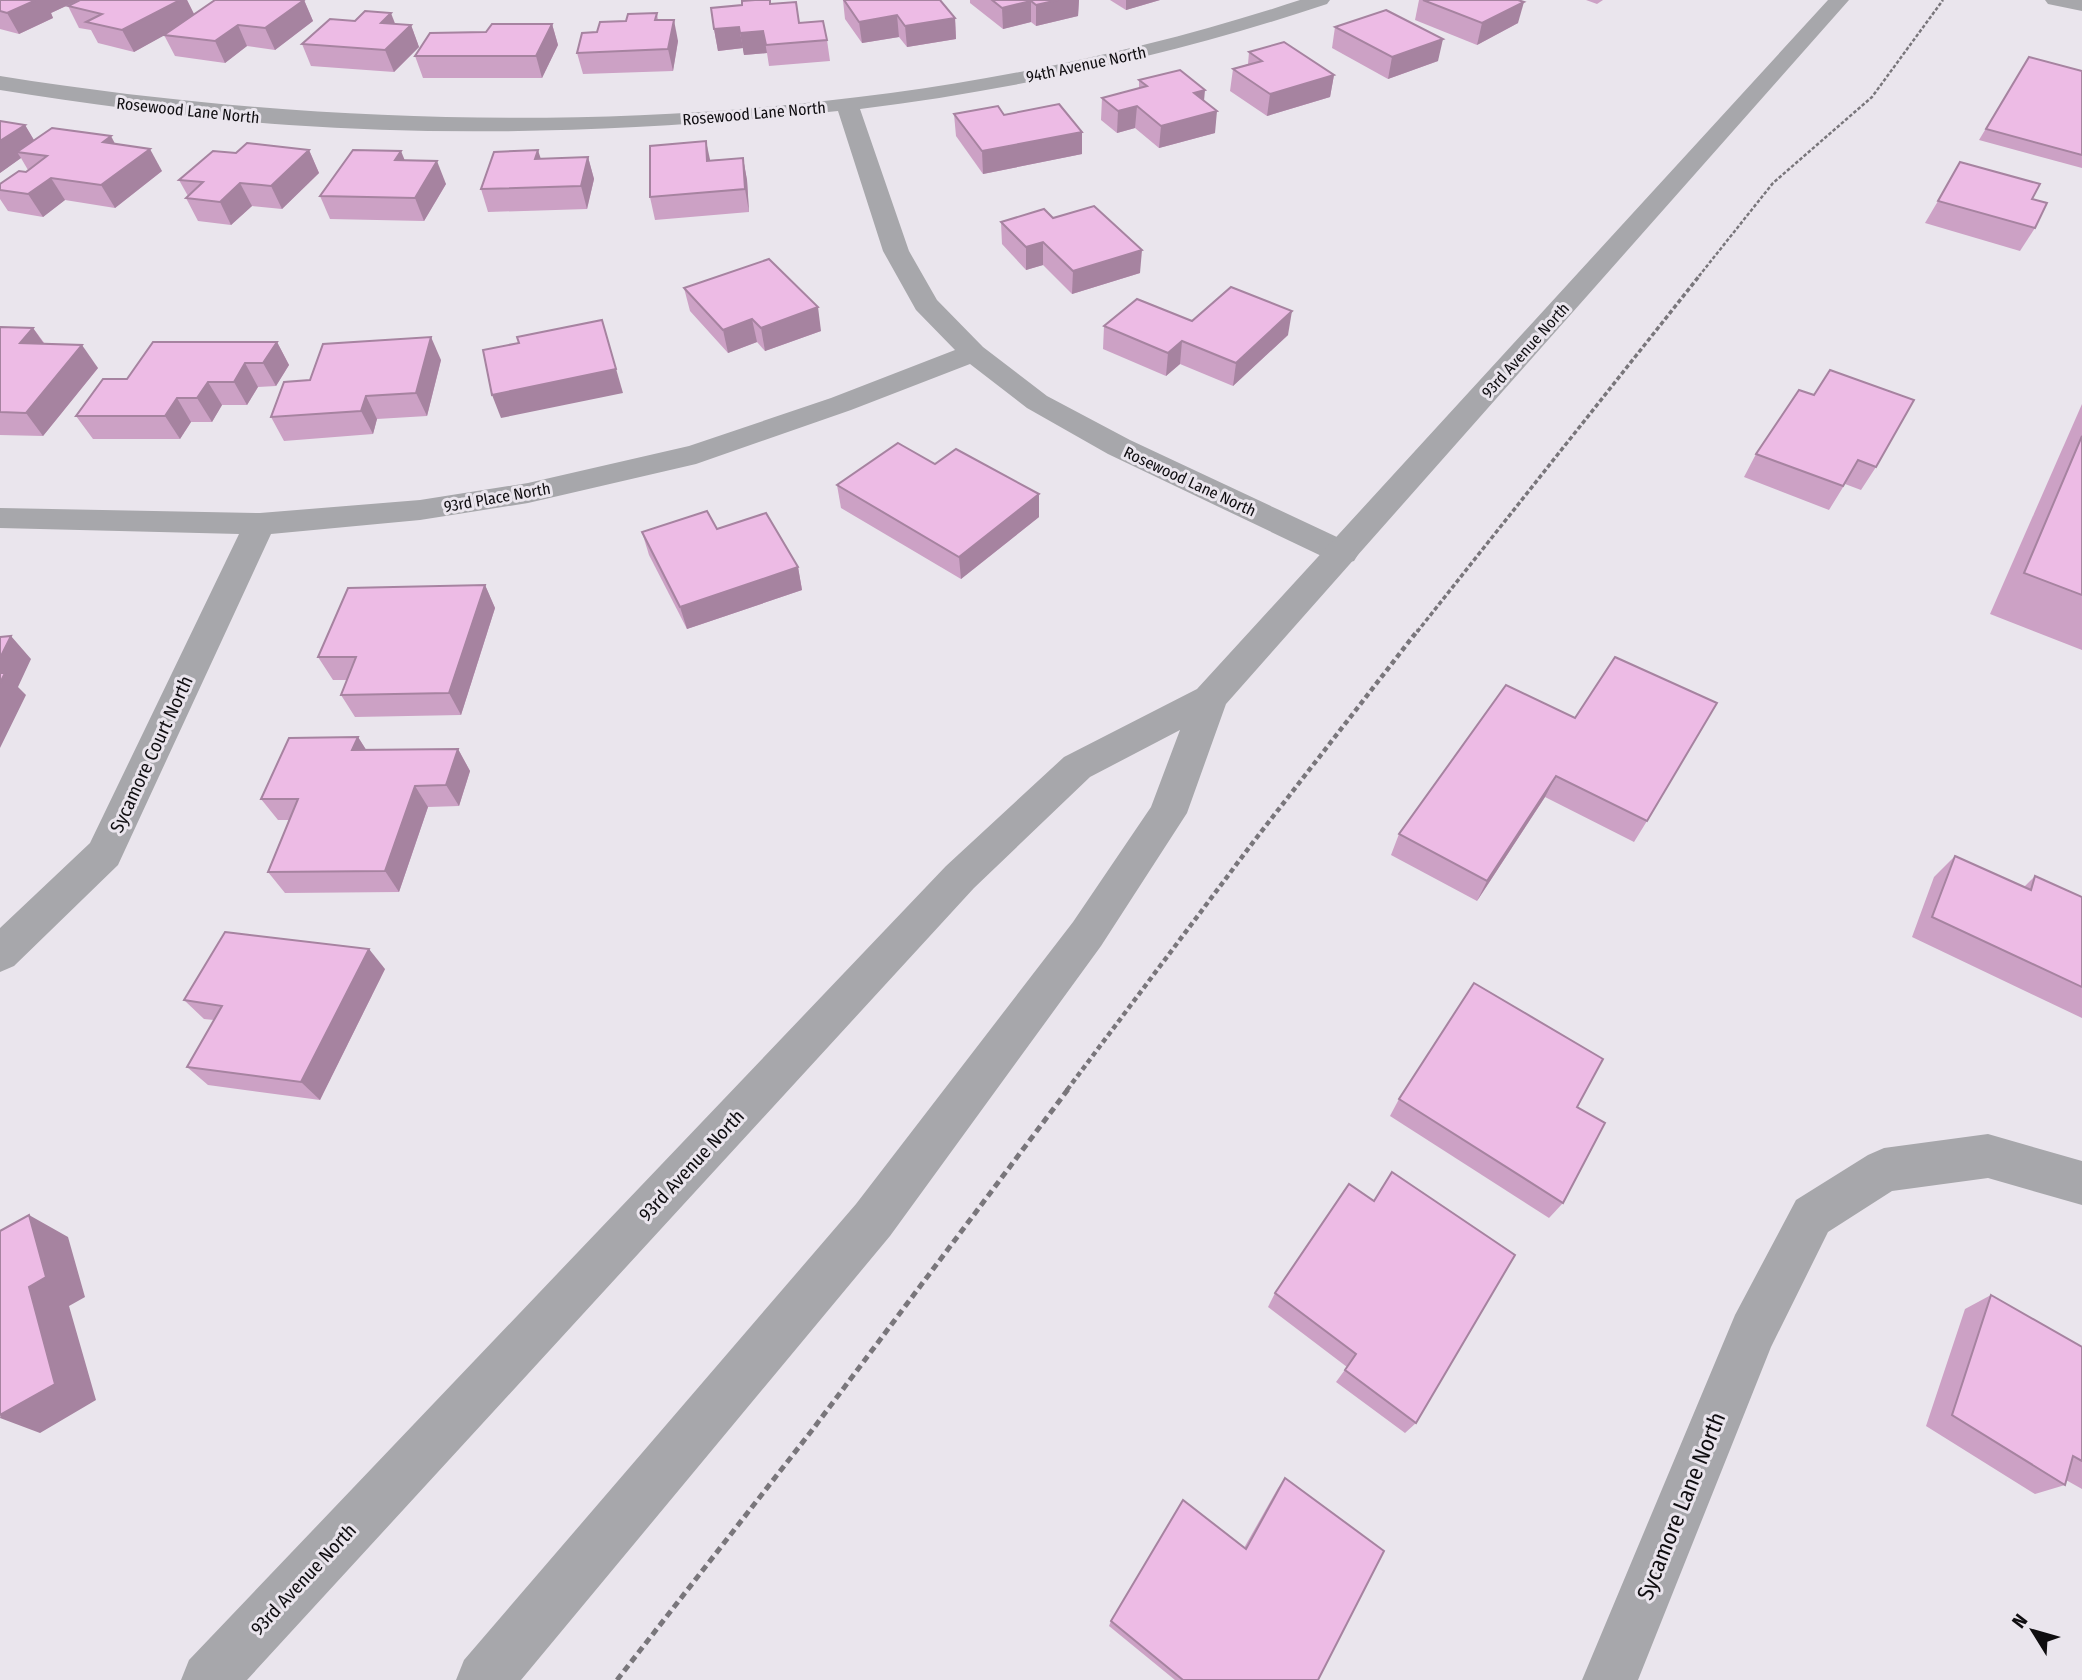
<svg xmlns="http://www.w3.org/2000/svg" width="2082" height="1680" viewBox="0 0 2082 1680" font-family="'Fira Sans Condensed',sans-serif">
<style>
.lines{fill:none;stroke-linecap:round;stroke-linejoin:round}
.path-far3{stroke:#79767b;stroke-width:2.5;stroke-dasharray:3.5 2;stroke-linecap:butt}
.path-far2{stroke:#79767b;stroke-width:3.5;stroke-dasharray:4.5 2.5;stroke-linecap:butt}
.path-far1{stroke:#79767b;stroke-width:4.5;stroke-dasharray:5 3.5;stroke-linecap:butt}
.path{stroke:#79767b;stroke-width:5;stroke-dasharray:7 4.5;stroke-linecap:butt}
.minor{fill:#a7a7ab;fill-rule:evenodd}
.tertiary{fill:#a7a7ab;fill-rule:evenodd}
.wall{fill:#cca1c5}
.shaded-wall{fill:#a683a0}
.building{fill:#edbbe5;stroke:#a683a0;stroke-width:2}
.labels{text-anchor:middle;stroke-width:6;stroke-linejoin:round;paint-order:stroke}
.far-street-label{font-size:16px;fill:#0f0d10;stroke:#eae5ed}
.street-label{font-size:19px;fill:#0f0d10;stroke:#eae5ed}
.near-street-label{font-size:23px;fill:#0f0d10;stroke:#eae5ed}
</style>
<rect width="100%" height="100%" fill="#eae5ed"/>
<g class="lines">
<!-- path-far3 -->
<polyline class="path-far3" points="1699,276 1773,183 1872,97 1943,0"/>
<!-- path-far2 -->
<polyline class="path-far2" points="1417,632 1700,275"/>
<!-- path-far1 -->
<polyline class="path-far1" points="1067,1090 1254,841 1418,630"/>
<!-- path -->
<polyline class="path" points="617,1680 813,1429 1069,1088"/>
<!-- minor -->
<g class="minor">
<path d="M1300,0H1330L1327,4C1174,55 1019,89 860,109L909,251L937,300L983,347L1047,396L1130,440L1354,545L1359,553L1354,561L1343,564L1332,561L1108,454L1027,408L970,364L851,410L696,464L528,503L420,520L271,534L118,865L14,966L0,972V928L90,843L239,534L0,528V508L260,513L420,500L528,483L689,446L831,398L955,350L916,310L883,251L838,111C655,130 472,138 289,125C192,118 96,105 0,90V76C426,144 887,136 1300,0Z"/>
<polygon points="1988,1134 2082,1161 2082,1205 1988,1178 1892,1191 1828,1232 1771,1347 1638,1680 1582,1680 1735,1315 1796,1200 1868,1155 1884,1148"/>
</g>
<!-- tertiary -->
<g class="tertiary">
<polygon points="1828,0 1849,0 1226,704 1187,813 1101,946 890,1236 521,1680 456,1680 464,1660 856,1204 1073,922 1151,807 1180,730 1090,777 974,888 247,1680 181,1680 189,1660 946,866 1064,757 1197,689"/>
<polygon points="2045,0 2082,0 2082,11 2048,4"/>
</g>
</g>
<!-- wall -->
<g class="wall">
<polygon points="0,0 79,0 51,13 53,18 19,34 0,29"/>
<polygon points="187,0 194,14 304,0 313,21 275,50 247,46 225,63 175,56 164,35 134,52 98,43 91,30 79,28 68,6"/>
<polygon points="843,0 940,0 955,18 956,39 907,47 899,37 862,43 845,19"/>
<polygon points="970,0 1079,0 1078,16 1036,26 1031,22 1003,29 970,3"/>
<polygon points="1110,0 1160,0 1126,10"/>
<polygon points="1419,0 1518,0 1518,23 1477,45 1415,20"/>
<polygon points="1586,0 1603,0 1597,4"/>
<polygon points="770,4 827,40 830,61 769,66 767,53 744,55 743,48 718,51 714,29"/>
<polygon points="657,13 658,20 678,41 673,71 583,74 577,53 626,21"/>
<polygon points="395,24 411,25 419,47 394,72 311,66 302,44"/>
<polygon points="552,24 558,45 542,78 423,78 415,56 486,32"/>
<polygon points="1335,27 1438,61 1388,79 1332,48"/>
<polygon points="1249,52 1334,75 1330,97 1267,116 1230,91 1233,69 1248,64"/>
<polygon points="2029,57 2082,71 2082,168 1979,140"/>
<polygon points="1139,80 1204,100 1215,133 1159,148 1135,128 1117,133 1101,120 1102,98 1139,88"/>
<polygon points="954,114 1004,115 1082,154 983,174 956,136"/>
<polygon points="25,125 34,140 115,144 162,171 115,208 65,200 43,217 8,211 0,199 0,184 28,170 21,158 0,173"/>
<polygon points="309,150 319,173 282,209 252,206 231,225 198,221 186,198 188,196 179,180 236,153"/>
<polygon points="588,157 594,179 587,209 488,212 481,189 541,159"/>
<polygon points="743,158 747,180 749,212 655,220 650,197 710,160"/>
<polygon points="405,161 446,184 424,221 330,219 320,196"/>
<polygon points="2032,199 2035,228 2020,251 1925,223 1938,201"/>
<polygon points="1053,218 1140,273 1072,294 1043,265 1026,270 1002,244 1001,222"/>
<polygon points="684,288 821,331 765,351 757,342 728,353 690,311"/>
<polygon points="1192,321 1288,335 1233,386 1180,364 1166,376 1103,349 1104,326"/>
<polygon points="0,327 33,328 45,344 98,368 43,436 0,435"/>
<polygon points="277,342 289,365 276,386 258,387 247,405 222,405 212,422 191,422 180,439 93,439 76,416 127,379"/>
<polygon points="441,360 427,416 377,419 373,434 284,441 271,417 310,380"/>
<polygon points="1799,390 1876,467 1861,490 1845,484 1829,510 1744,477 1756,454"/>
<polygon points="2082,404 2082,650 1990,614"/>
<polygon points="935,464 1039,494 1039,517 961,579 841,508 837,485"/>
<polygon points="717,529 798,567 802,590 687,629 649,555 642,532"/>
<polygon points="485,585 495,608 461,715 355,717 341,695 347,680 333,680 318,657"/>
<polygon points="1575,718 1647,821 1634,842 1545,797 1477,901 1391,855 1399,834"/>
<polygon points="358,737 366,750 458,749 470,771 459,806 428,807 399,892 285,893 268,872 290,820 278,820 261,799"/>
<polygon points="1955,856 2024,887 2035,876 2082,897 2082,1018 1912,937 1934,877"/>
<polygon points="385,969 320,1100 208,1085 187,1067 214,1020 204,1019 184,1000"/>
<polygon points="1399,1099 1577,1107 1563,1203 1549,1218 1390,1116"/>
<polygon points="1349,1184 1416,1423 1405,1433 1336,1382 1347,1367 1268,1307 1275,1293"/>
<polygon points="1991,1295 2082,1347 2082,1489 2066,1480 2065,1485 2035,1494 1926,1426 1965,1309"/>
<polygon points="1285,1478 1318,1680 1175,1680 1109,1626 1111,1621 1244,1548 1278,1488"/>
</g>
<!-- shaded-wall -->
<g class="shaded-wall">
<polygon points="36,0 79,0 51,13 53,18 19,34 7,13"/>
<polygon points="180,0 187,0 196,18 134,52 122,30"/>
<polygon points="304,0 313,21 275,50 265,28"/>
<polygon points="1058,0 1079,0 1078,16 1036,26 1036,5"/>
<polygon points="1126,0 1160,0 1126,10"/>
<polygon points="1031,1 1031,22 1003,29 1002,8"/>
<polygon points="1524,2 1518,23 1477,45 1482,23"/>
<polygon points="391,13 399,34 381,23"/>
<polygon points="897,15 899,37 862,43 859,22"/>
<polygon points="955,18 956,39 907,47 905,26"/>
<polygon points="674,20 678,41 673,71 668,49"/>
<polygon points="552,24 558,45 542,78 536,56"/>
<polygon points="238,25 247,46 225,63 215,41"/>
<polygon points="411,25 419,47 394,72 385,50"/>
<polygon points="739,27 743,48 718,51 714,29"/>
<polygon points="763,31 767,53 744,55 740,33"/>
<polygon points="1443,39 1438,61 1388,79 1392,57"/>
<polygon points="1334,75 1330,97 1267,116 1270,94"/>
<polygon points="1205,90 1203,112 1194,93"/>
<polygon points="1137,106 1135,128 1117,133 1118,111"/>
<polygon points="1217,111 1215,133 1159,148 1161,126"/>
<polygon points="25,125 38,147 17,152 21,158 0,173 0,141"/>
<polygon points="1082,132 1082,154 983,174 982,151"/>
<polygon points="111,136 123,159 103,142"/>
<polygon points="706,141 711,164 707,161"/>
<polygon points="150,149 162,171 115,208 101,185"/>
<polygon points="309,150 319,173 282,209 271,186"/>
<polygon points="538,150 545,172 535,159"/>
<polygon points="401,151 410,173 395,160"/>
<polygon points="588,157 594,179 587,209 581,186"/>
<polygon points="743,158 747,180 749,212 745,189"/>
<polygon points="437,161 446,184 424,221 415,198"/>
<polygon points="51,178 65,200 43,217 28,194"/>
<polygon points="240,183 252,206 231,225 220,202"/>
<polygon points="1043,242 1043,265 1026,270 1026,247"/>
<polygon points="1142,250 1140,273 1072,294 1073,271"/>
<polygon points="818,307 821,331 765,351 761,328"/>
<polygon points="1292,311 1288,335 1233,386 1236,363"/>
<polygon points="752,319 757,342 728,353 723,330"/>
<polygon points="602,320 623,393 501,418 492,395"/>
<polygon points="33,328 49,351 20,343"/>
<polygon points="431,337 441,360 427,416 416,393"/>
<polygon points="1182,341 1180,364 1166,376 1168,353"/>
<polygon points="277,342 289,365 276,386 263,363"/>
<polygon points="82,345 98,368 43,436 26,413"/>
<polygon points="245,363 258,387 247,405 234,382"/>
<polygon points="208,382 222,405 212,422 197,398"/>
<polygon points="366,396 377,419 373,434 361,411"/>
<polygon points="177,398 191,422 180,439 165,416"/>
<polygon points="1039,494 1039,517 961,579 959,557"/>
<polygon points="798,567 802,590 687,629 680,607"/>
<polygon points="485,585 495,608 461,715 449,693"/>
<polygon points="11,636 31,659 18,687 26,695 0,748 0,658"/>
<polygon points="358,737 372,759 352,750"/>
<polygon points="458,749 470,771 459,806 446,785"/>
<polygon points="1556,776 1545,797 1477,901 1487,881"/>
<polygon points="415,786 428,807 399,892 385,871"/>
<polygon points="369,949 385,969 320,1100 301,1082"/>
<polygon points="29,1215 68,1237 85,1297 69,1306 96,1400 40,1433 0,1418 29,1287"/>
</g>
<!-- building -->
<g class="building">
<polygon points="0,0 36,0 7,13 0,11"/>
<polygon points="80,0 180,0 122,30 86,22 102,14 68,6"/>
<polygon points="215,0 304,0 265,28 238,25 215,41 164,35"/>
<polygon points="755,0 770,0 770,4 796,2 799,23 823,21 827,40 766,45 763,31 740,33 739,27 714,29 711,8 742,5 742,1"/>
<polygon points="844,0 940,0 955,18 905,26 897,15 859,22"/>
<polygon points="992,0 1058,0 1036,5 1031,1 1002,8"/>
<polygon points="1423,0 1518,0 1524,2 1482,23"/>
<polygon points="1386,10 1443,39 1392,57 1335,27"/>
<polygon points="365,11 391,13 381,23 411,25 385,50 302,44 330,19 355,21"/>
<polygon points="657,13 655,20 674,20 668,49 577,53 582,33 597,32 600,22 626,21 628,14"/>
<polygon points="492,24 552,24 536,56 415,56 430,33 486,32"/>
<polygon points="1284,42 1334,75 1270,94 1233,69 1262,61 1249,52"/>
<polygon points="2029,57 2082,71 2082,155 1986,129"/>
<polygon points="1180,70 1205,90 1194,93 1217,111 1161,126 1137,106 1118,111 1102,98 1147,86 1139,80"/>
<polygon points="1059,104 1082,132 982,151 954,114 998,106 1004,115"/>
<polygon points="0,121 25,125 0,141"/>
<polygon points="52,128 111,136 103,142 150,149 101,185 51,178 28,194 0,190 0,184 19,171 26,172 47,156 17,152"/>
<polygon points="706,141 707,161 743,158 745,189 650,197 650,146"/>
<polygon points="247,143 309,150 271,186 240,183 220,202 186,198 203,182 179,180 213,151 236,153"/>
<polygon points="353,150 401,151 395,160 437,161 415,198 320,196"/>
<polygon points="538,150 535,159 588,157 581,186 481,189 494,152"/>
<polygon points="1960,162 2040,184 2032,199 2047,203 2035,228 1938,201"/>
<polygon points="1094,206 1142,250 1073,271 1043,242 1026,247 1001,222 1044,209 1053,218"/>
<polygon points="769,259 818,307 761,328 752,319 723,330 684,288"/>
<polygon points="1231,287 1292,311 1236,363 1182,341 1168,353 1104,326 1137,299 1192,321"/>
<polygon points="602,320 616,369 492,395 483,350 519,343 517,337"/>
<polygon points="0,327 33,328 20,343 82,345 26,413 0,412"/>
<polygon points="431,337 416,393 366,396 361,411 271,417 284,382 310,380 323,344"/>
<polygon points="153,342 277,342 263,363 245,363 234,382 208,382 197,398 177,398 165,416 76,416 103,379 127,379"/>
<polygon points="1830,370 1914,400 1876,467 1858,460 1843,486 1756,454 1799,390 1814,395"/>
<polygon points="2082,436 2082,595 2024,573"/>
<polygon points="898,443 935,464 956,449 1039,494 959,557 837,485"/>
<polygon points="707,511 717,529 766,513 798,567 680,607 642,532"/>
<polygon points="485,585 449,693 341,695 356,657 318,657 348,588"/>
<polygon points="11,636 0,658 0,637"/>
<polygon points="1615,657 1717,703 1647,821 1556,776 1487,881 1399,834 1506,685 1575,718"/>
<polygon points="0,673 5,673 0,683"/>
<polygon points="358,737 352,750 458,749 446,785 415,786 385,871 268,872 298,799 261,799 289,738"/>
<polygon points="1955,856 2031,890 2035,876 2082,897 2082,987 1932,917"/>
<polygon points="225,932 369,949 301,1082 187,1067 222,1006 184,1000"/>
<polygon points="1474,983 1603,1059 1577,1107 1605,1123 1563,1203 1399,1099"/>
<polygon points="1392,1172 1515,1255 1416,1423 1345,1370 1356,1354 1275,1293 1349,1184 1374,1201"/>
<polygon points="29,1215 46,1277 29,1287 55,1384 0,1415 0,1231"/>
<polygon points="1991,1295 2082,1347 2082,1461 2073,1456 2065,1485 1952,1415"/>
<polygon points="1285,1478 1384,1551 1318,1680 1183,1680 1111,1621 1183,1500 1246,1549"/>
</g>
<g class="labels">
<!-- far-street labels -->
<g class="far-street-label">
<text transform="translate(1086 64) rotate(-12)" y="6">94th Avenue North</text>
<text transform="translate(188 110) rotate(6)" y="6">Rosewood Lane North</text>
<text transform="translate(754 113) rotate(-5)" y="6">Rosewood Lane North</text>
<text transform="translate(1525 350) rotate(-48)" y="6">93rd Avenue North</text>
<text transform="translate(1190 481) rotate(25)" y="6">Rosewood Lane North</text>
<text transform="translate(497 497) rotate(-10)" y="6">93rd Place North</text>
</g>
<!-- street labels -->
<g class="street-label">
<text transform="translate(151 754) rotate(-65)" y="7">Sycamore Court North</text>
<text transform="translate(691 1165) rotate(-47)" y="7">93rd Avenue North</text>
<text transform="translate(303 1579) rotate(-47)" y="7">93rd Avenue North</text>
</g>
<!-- near-street labels -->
<g class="near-street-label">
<text transform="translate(1681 1506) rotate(-68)" y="8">Sycamore Lane North</text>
</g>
</g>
<!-- north arrow -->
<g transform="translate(2033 1631) rotate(307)" stroke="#eae5ed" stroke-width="5" paint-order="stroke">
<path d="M0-5L12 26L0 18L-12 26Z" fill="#0f0d10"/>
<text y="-10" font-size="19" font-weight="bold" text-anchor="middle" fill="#0f0d10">N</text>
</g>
</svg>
